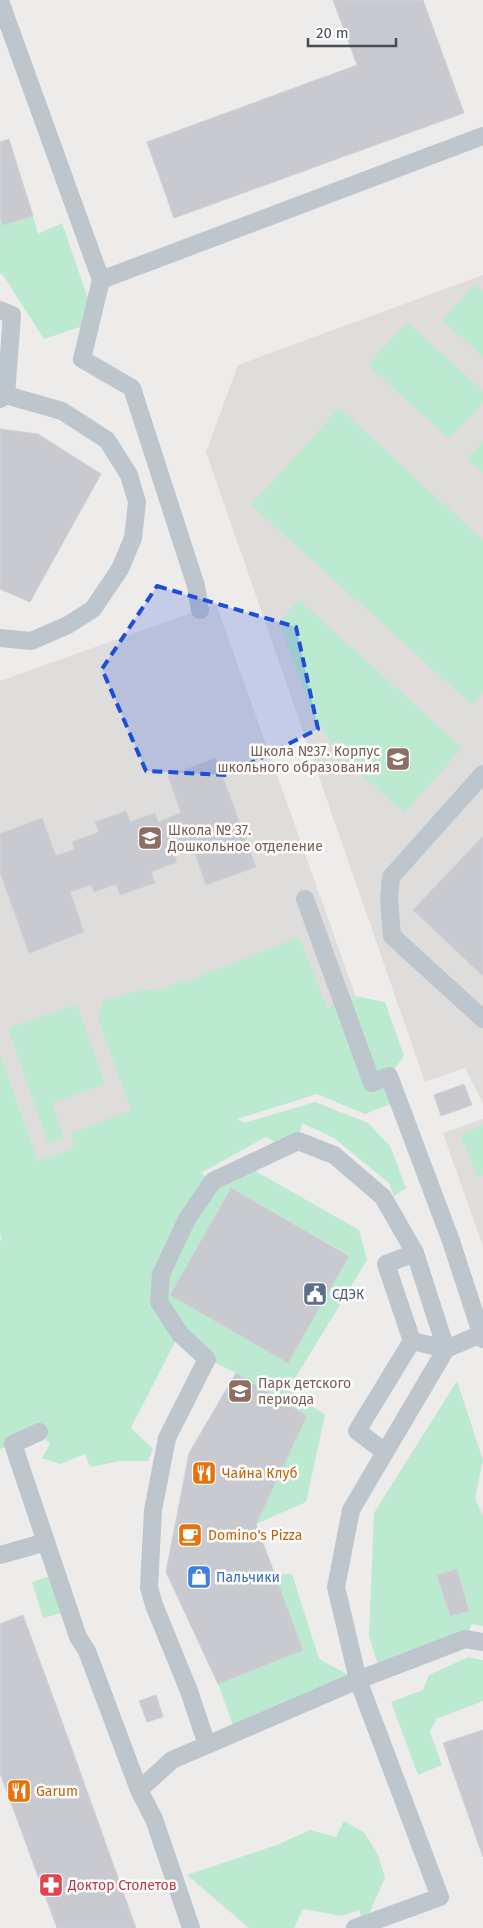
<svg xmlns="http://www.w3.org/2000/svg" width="483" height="1928" viewBox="0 0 483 1928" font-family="'Fira Sans',sans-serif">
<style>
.education{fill:#dfdcdc}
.green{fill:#bbead0;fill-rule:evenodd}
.building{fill:#c8cad0;stroke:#cfd1d7}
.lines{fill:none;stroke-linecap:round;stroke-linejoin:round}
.lane{stroke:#bdc5cd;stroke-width:18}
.marked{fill:#1d4ed8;fill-opacity:0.2;stroke:#1d4ed8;stroke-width:4;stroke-dasharray:10 6;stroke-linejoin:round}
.labels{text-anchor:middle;stroke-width:5;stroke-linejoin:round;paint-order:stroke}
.education-label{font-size:14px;fill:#785e54;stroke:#fff;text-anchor:start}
.service-label{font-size:14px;fill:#4e5e75;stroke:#fff;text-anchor:start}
.food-label{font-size:14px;fill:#c56008;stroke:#fff;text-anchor:start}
.shop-label{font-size:14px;fill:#366cbe;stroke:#fff;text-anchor:start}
.health-label{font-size:14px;fill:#be3a42;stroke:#fff;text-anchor:start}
</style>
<rect width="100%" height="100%" fill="#eeebeb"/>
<!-- education -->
<g class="education">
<polygon points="483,275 483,1103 465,1068 425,1082 206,452 238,365"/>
<polygon points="216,604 372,1042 38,1162 0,1054 0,681"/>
<polygon points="483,1119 483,1246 443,1133"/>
</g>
<!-- green -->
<g class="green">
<polygon points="0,216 3,225 33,216 38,234 62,223 92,310 80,327 44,339 3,275 0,273"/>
<polygon points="475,284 483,291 483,357 442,320"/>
<polygon points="407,322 483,391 483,403 449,439 368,365"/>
<polygon points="339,408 483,540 483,693 472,705 251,505"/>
<polygon points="483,441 483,473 467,459"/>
<polygon points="299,600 462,748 404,813 338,753 315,718 279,623"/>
<path d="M299,937L327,1008L355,996L385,1002L404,1056L389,1076L398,1101L365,1114L317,1094L237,1119L244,1123L315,1102L368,1123L390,1146L406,1188L394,1196L389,1183L334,1138L302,1123L298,1141L284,1147L266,1137L201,1173L213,1181L245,1165L359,1230L367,1260L288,1390L325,1415L306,1502L256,1524L307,1416L236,1373L207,1359L179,1334L131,1428L153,1449L148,1461H120L90,1467L85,1454L60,1464L42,1458L50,1444L39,1432L0,1449V1241L2,1240L0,1234V1054L38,1161L73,1149L72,1133L131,1110L98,1018L103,1000L142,990L162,989L184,980L185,982ZM231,1188L349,1255L288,1363L170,1295Z"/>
<polygon points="77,1004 105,1084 52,1103 64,1138 48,1143 8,1028"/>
<polygon points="483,1125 483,1175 478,1177 460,1135"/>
<path d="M457,1381L483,1460L475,1498L483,1516V1626L472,1624L465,1639L380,1672L369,1636L374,1513ZM457,1569L469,1610L450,1616L437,1575Z"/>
<polygon points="57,1574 70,1611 43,1618 32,1582"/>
<polygon points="292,1574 319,1659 358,1680 236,1733 218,1684 303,1650 275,1575"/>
<polygon points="468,1657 483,1660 483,1701 436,1719 430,1732 442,1765 418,1775 391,1702 423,1690 429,1675"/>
<polygon points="344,1821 364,1832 378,1855 385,1878 364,1925 359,1910 342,1916 303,1909 294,1928 249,1928 187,1875 279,1844 310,1830 336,1837"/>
</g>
<!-- building -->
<g class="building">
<polygon points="333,0 423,0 464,113 174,218 147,142 357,65"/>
<polygon points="9,139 33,216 3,225 0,216 0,142"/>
<polygon points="0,429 38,434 101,474 30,602 0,589"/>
<polygon points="216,758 256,867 206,885 193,848 174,855 177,862 151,872 155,883 120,895 116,884 94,892 91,885 70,892 84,932 29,953 0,872 0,834 42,818 56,856 75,849 72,842 99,832 95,822 126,811 130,822 155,813 158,822 181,813 168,776"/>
<polygon points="483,836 483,976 413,910"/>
<polygon points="464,1084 472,1105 441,1116 434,1095"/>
<polygon points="231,1188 349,1256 288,1363 170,1295"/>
<polygon points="236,1373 307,1416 256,1524 303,1650 218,1684 166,1572 189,1453"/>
<polygon points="457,1569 469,1611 450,1616 437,1575"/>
<polygon points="23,1615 68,1738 136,1928 57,1928 0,1773 0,1624"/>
<polygon points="156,1695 163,1717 147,1722 139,1701"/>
<polygon points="483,1730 483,1857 443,1743"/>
</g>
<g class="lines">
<!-- lane -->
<g class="lane">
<polyline points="0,1 101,280 483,136"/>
<polyline points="101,280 82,359 132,388 196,586 200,610"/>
<polyline points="0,310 12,315 6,395"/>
<polyline points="0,399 6,395 62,411 107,440 129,475 137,502 133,538 120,569 93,609 68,625 31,641 0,638"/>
<polyline points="483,774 391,877 389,898 392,936 483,1019"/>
<polyline points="305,899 372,1083 389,1076 451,1241 483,1339"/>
<polyline points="412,1341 446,1349 415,1253 383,1197 334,1155 298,1141 213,1181 187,1219 161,1274 159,1302 180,1334 207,1359 167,1438 153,1510 149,1587 154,1605 189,1691 207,1745 358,1680 465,1639 483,1642"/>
<polyline points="39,1432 13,1444 78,1637 87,1651 139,1790 154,1819 191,1928"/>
<polyline points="385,1452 357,1431 412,1341 386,1264 415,1253"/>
<polyline points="0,1555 46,1542"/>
<polyline points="139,1790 172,1760 207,1745"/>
<polyline points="355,1928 440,1897 358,1680 336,1587 351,1510 446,1349 481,1334"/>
</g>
</g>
<!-- marked area -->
<path class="marked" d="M157,586L296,627L318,729L227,775L146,771L102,669Z"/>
<!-- icons -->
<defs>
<symbol id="school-square" viewBox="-11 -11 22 22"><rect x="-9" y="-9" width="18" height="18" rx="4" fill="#8d6e63" stroke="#fff"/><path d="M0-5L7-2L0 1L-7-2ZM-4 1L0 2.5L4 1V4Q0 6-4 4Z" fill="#fff"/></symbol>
<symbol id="civic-square" viewBox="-11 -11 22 22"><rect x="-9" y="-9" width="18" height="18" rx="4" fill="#5c6f8a" stroke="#fff"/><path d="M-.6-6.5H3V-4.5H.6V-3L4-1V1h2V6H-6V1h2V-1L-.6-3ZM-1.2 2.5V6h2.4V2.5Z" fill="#fff"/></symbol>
<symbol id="restaurant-square" viewBox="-11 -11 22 22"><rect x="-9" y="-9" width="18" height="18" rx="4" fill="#e8710a" stroke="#fff"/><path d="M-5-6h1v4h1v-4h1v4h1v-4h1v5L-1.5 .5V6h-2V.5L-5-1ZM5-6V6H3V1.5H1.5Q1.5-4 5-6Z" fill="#fff"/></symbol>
<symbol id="cafe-square" viewBox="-11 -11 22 22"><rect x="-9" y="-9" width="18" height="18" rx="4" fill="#e8710a" stroke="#fff"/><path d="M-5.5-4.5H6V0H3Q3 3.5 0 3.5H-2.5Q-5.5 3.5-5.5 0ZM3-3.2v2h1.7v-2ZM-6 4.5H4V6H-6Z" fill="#fff"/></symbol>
<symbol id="shop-square" viewBox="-11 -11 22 22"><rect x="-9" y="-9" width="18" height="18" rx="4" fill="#3f7fe0" stroke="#fff"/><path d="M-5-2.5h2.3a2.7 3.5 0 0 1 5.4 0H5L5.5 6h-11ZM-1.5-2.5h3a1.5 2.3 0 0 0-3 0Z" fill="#fff"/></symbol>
<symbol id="pharmacy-square" viewBox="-11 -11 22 22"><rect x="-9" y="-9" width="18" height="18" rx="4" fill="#e0444e" stroke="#fff"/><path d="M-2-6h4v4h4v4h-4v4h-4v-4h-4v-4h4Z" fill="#fff"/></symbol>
</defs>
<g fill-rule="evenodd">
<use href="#school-square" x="384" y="745" width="28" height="28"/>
<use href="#school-square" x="136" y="824" width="28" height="28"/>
<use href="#civic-square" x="301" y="1280" width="28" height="28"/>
<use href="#school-square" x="226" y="1377" width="28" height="28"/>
<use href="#restaurant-square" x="190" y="1459" width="28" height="28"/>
<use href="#cafe-square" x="176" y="1521" width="28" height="28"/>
<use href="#shop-square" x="185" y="1563" width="28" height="28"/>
<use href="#restaurant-square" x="5" y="1777" width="28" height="28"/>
<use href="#pharmacy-square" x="37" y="1871" width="28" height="28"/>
</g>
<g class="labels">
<!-- education labels -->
<g class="education-label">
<text x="380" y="756" text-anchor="end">Школа №37. Корпус<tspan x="380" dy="16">школьного образования</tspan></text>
<text x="168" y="835">Школа № 37.<tspan x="168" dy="16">Дошкольное отделение</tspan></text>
<text x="258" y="1388">Парк детского<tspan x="258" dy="16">периода</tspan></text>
</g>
<!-- service labels -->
<g class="service-label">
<text x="332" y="1299">СДЭК</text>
</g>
<!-- food labels -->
<g class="food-label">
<text x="222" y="1478">Чайна Клуб</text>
<text x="208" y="1540">Domino's Pizza</text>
<text x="36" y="1796">Garum</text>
</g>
<!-- shop labels -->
<g class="shop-label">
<text x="216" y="1582">Пальчики</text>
</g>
<!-- health labels -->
<g class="health-label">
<text x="68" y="1890">Доктор Столетов</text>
</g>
</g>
<!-- scale -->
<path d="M308 38v8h88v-8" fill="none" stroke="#454d57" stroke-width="2.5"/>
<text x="316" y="38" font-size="15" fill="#454d57" stroke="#ffffff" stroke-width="4" paint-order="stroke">20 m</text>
</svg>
